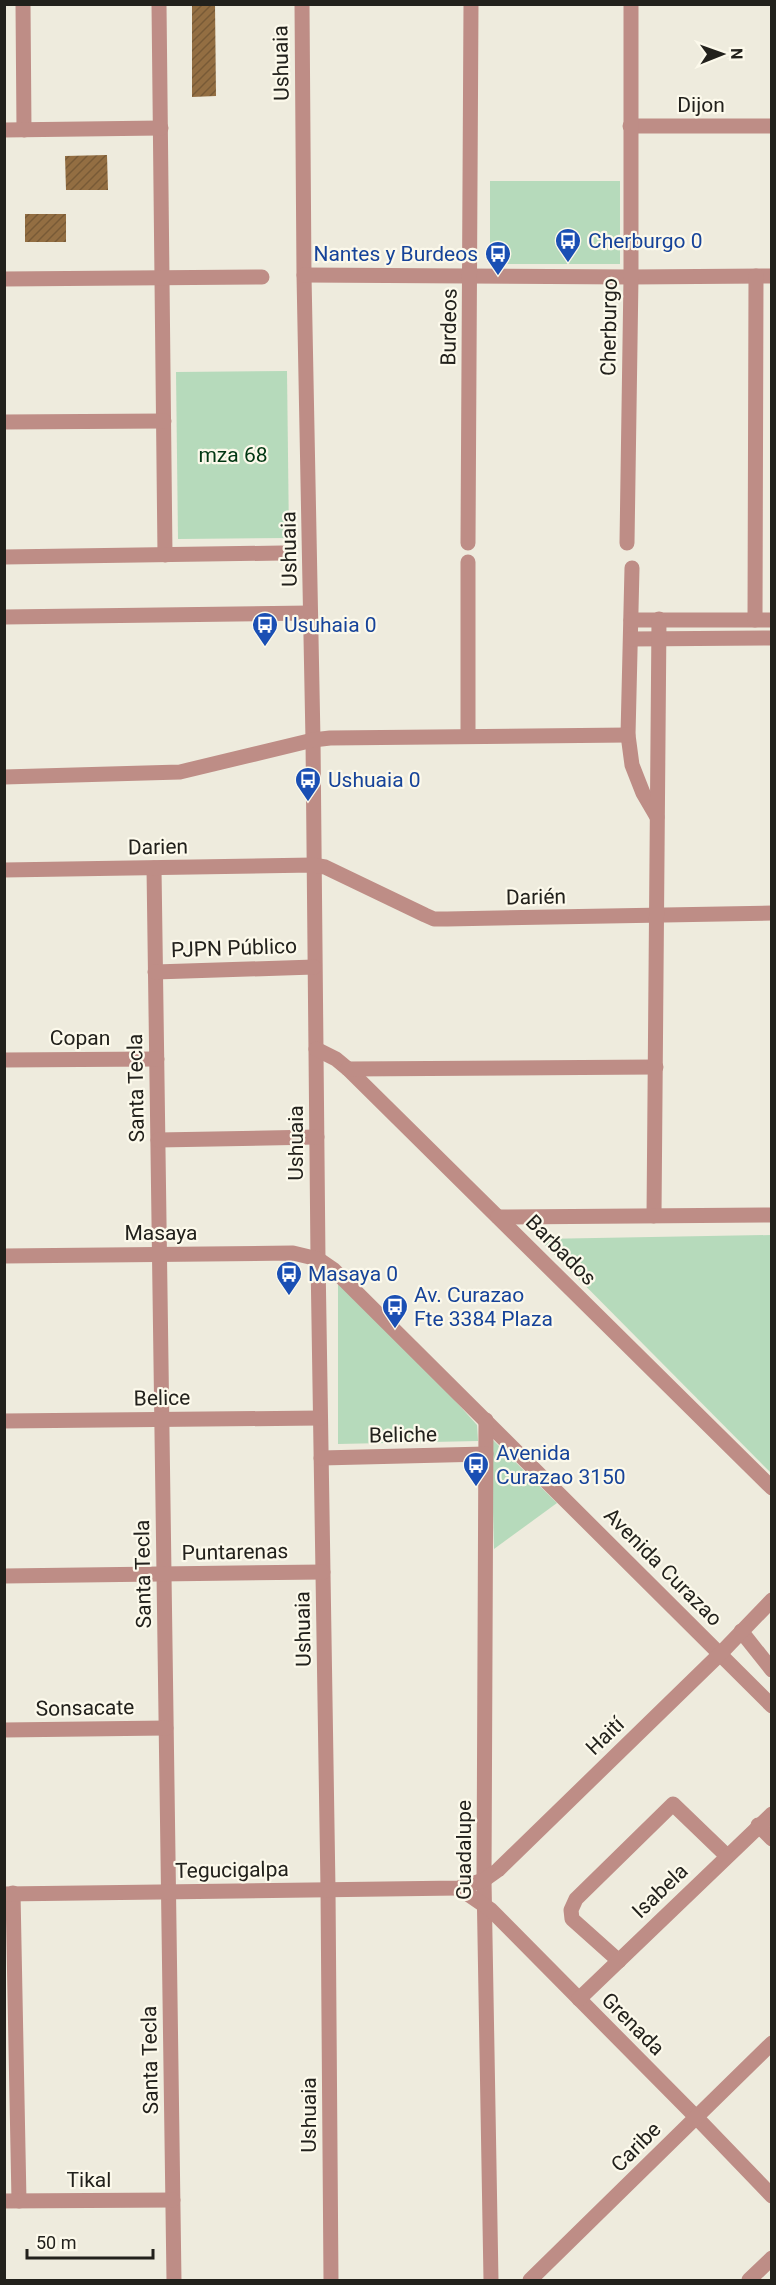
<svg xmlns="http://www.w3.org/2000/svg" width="776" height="2285" viewBox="0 0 776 2285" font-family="Roboto,sans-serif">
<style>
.green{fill:#b6dabb}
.building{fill:url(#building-hatch)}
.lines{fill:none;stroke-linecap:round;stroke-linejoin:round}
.minor{stroke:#be8d86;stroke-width:15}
.labels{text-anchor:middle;stroke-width:4.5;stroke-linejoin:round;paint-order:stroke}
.street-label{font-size:21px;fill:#22211c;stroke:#fcf9eb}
.transit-label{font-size:21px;fill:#164399;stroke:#fcf9eb;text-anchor:start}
.park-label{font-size:21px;fill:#003712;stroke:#fcf9eb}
</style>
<defs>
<pattern id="building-hatch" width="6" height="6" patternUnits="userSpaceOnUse" patternTransform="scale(1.5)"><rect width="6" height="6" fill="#936e42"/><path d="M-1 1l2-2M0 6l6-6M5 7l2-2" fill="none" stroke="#785a36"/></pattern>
</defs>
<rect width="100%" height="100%" fill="#eeebdd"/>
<!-- green -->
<g class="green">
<rect x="490" y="181" width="130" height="83"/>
<polygon points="287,371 289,538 178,539 176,372"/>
<polygon points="771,1235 772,1235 771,1473 539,1239"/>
<polygon points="338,1278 400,1339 477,1425 478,1441 338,1444"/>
<polygon points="491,1438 557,1503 494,1549"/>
</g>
<!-- building -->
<g class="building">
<polygon points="192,4 215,4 216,96 192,97"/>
<polygon points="107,155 108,190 66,190 65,156"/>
<rect x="25" y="214" width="41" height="28"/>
</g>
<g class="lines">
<!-- minor -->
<g class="minor">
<polyline points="23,4 24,130"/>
<polyline points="159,4 165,555"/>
<polyline points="302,4 304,275 313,740 318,1259 328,1889 331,2280"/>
<polyline points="630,126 772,126"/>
<polyline points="4,130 161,128"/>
<polyline points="304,275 631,277 772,276"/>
<polyline points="4,279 262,277"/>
<polyline points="4,422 164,421"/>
<polyline points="468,543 471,4"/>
<polyline points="627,543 631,277 631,4"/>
<polyline points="4,557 282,553"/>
<polyline points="468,562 468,736"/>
<polyline points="632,568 628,735 632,765 643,793 657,817"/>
<polyline points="4,617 310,613"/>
<polyline points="631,620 772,620"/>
<polyline points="755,620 756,276"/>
<polyline points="631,639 772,638"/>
<polyline points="4,777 180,772 313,740 330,738 628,735"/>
<polyline points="154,868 174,2280"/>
<polyline points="4,870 313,865 325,867 425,915 434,919 447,919 772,913"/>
<polyline points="155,972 314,967"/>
<polyline points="316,1049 336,1059 348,1069 772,1488"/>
<polyline points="4,1060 157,1059"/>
<polyline points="348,1069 656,1067"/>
<polyline points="158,1140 317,1137"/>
<polyline points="654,1216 659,619"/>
<polyline points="498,1217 772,1215"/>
<polyline points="4,1256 293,1253 318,1259 334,1270 772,1706"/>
<polyline points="486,1420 484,1880 491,2280"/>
<polyline points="4,1421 320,1418"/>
<polyline points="321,1458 486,1454"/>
<polyline points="4,1576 323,1572"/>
<polyline points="741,1631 772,1670"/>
<polyline points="4,1730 166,1728"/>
<polyline points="758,1825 772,1839"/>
<polyline points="459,1888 491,1910 696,2117 772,2196"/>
<polyline points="13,1893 19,2201"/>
<polyline points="4,1894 459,1888 484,1880 498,1870 720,1654 772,1600"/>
<polyline points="619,1961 572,1919 571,1910 576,1899 673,1804 727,1856"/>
<polyline points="579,1999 772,1814"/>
<polyline points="4,2201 173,2200"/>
<polyline points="530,2280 772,2043"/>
<polyline points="749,2280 772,2258"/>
</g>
</g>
<!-- icons -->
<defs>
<symbol id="bus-pin" viewBox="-11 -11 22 30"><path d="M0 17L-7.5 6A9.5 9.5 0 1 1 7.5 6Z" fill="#1a4fb4" stroke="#fcf9eb"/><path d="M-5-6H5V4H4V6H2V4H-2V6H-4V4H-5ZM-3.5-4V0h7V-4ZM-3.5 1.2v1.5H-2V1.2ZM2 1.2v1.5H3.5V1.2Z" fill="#fff"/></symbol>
</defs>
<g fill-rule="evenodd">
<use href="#bus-pin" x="553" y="226" width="30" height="40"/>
<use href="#bus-pin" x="483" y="239" width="30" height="40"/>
<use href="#bus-pin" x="250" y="610" width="30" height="40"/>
<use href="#bus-pin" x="293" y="765" width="30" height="40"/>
<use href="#bus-pin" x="274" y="1259" width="30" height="40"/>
<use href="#bus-pin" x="380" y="1292" width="30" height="40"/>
<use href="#bus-pin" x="461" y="1450" width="30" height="40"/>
</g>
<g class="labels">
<!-- street labels -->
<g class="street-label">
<text transform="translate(281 63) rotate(-91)" y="7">Ushuaia</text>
<text x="701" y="112">Dijon</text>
<text transform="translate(449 327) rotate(-89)" y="7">Burdeos</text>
<text transform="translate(609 327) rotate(-89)" y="7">Cherburgo</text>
<text transform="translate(289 549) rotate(-91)" y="7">Ushuaia</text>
<text transform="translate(158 847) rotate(-1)" y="7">Darien</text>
<text transform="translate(536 897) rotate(-1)" y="7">Darién</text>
<text transform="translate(234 948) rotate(-2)" y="7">PJPN Público</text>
<text x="80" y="1045">Copan</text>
<text transform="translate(136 1088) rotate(-91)" y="7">Santa Tecla</text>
<text transform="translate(296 1143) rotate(-90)" y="7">Ushuaia</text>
<text x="161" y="1240">Masaya</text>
<text transform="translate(561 1250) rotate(45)" y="7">Barbados</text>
<text transform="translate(162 1398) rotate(-1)" y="7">Belice</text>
<text transform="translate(403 1435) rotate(-1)" y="7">Beliche</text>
<text transform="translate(235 1552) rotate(-1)" y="7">Puntarenas</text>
<text transform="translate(663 1567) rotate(45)" y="7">Avenida Curazao</text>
<text transform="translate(143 1574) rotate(-91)" y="7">Santa Tecla</text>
<text transform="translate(303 1629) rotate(-91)" y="7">Ushuaia</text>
<text transform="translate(85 1708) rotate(-1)" y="7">Sonsacate</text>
<text transform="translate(605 1736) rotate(-44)" y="7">Haití</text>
<text transform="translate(464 1850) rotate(-90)" y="7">Guadalupe</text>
<text transform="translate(232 1870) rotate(-1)" y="7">Tegucigalpa</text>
<text transform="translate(660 1891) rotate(-44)" y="7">Isabela</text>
<text transform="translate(633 2024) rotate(45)" y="7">Grenada</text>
<text transform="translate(150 2060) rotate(-91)" y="7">Santa Tecla</text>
<text transform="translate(309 2115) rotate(-90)" y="7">Ushuaia</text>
<text transform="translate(636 2147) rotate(-45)" y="7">Caribe</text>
<text x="89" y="2187">Tikal</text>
</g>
<!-- transit labels -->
<g class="transit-label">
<text x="588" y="248">Cherburgo 0</text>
<text x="478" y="261" text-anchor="end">Nantes y Burdeos</text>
<text x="284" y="632">Usuhaia 0</text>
<text x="328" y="787">Ushuaia 0</text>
<text x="308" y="1281">Masaya 0</text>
<text x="414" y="1302">Av. Curazao<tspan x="414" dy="24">Fte 3384 Plaza</tspan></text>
<text x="496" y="1460">Avenida<tspan x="496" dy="24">Curazao 3150</tspan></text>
</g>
<!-- park labels -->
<g class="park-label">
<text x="233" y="462">mza 68</text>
</g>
</g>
<!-- border -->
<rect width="776" height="2285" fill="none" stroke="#22211c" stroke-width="12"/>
<!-- north arrow -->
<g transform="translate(722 54) rotate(89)" stroke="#fcf9eb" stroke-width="4.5" paint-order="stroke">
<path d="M0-4.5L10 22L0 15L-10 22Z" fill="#22211c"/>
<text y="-9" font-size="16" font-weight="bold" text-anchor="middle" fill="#22211c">N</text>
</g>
<!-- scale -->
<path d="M27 2249v9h126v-9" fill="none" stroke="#22211c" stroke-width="3"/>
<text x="36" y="2249" font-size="18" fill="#22211c" stroke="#fcf9eb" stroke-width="4.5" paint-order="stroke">50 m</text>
</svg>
